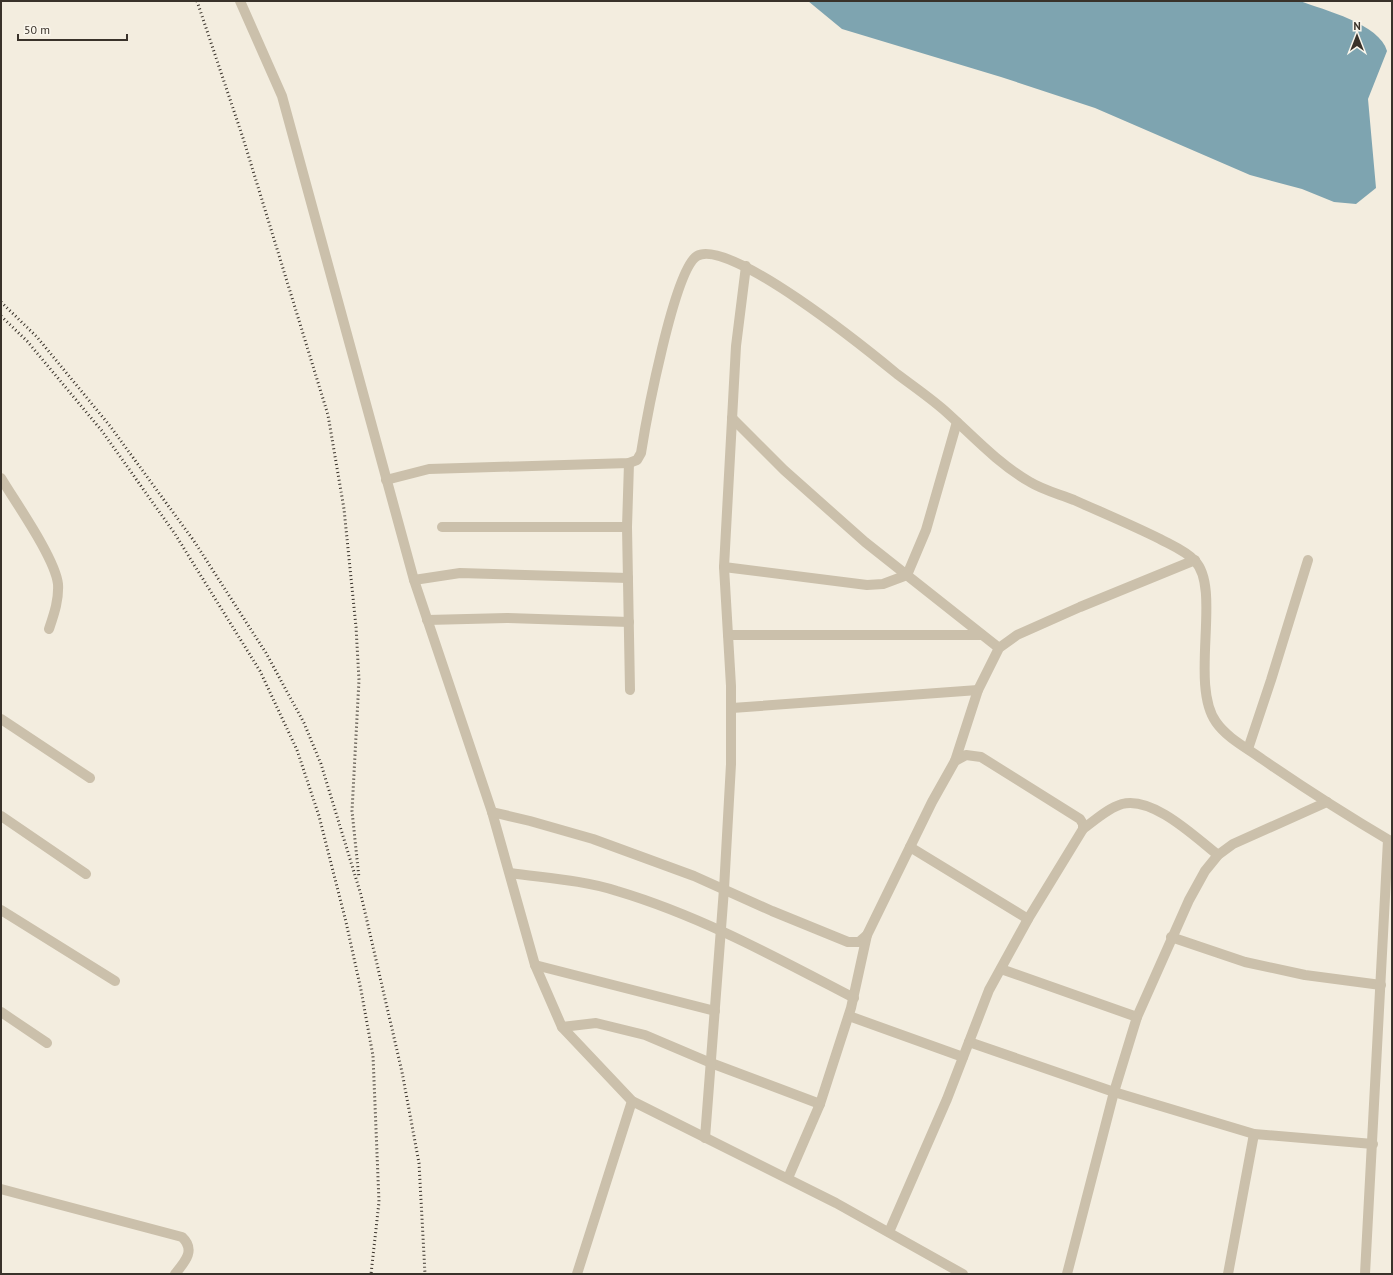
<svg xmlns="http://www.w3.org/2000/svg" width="1393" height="1275" viewBox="0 0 1393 1275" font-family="'PT Sans',sans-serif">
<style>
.water{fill:#7ea4b0}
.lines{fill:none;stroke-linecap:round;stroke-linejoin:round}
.minor{stroke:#cbc0ab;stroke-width:10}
.rail{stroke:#39322a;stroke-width:3;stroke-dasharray:1 3;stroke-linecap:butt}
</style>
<rect width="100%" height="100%" fill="#f3eddf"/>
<!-- water -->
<path class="water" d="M808,1H1300C1324,10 1380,24 1387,51L1368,99L1376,188L1356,204L1334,202L1302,189L1250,175L1095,108L1001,77L842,29Z"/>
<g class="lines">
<!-- minor -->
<g class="minor">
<polyline points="240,1 282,96 414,580 492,812 535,965 562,1027 632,1101 836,1203 963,1274"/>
<polyline points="732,418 784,470 865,542 999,648"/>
<polyline points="629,463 627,527 630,690"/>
<path d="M1,478C16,503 55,558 58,584C59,600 54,614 49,629"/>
<path d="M386,480L429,469L629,463L637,460L641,453C646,421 674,270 697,256C729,237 869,351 897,374C913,386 929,397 944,410C972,435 997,463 1030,482C1043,490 1059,494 1074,500C1103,513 1132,525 1160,539C1171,545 1186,551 1195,561C1222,589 1189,684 1216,722C1227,738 1247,748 1262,759C1304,788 1348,816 1392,842"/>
<polyline points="442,527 627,527"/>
<polyline points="724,567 867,585 883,584 907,575 926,530 957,422"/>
<polyline points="414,580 460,573 628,578"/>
<polyline points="427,620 507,618 629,622"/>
<polyline points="728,635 982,635"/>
<polyline points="732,708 978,690"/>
<polyline points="1,719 90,778"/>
<polyline points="1248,749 1271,680 1308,560"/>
<polyline points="955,761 978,690 999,648 1017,635 1080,607 1195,560"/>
<polyline points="492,812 530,821 593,839 694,876 772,911 848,942 859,942 867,935 932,802 955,761 966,755 981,757 1080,819 1083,824 1083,829 1028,919 989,990 947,1099 889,1232"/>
<polyline points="1,816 86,874"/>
<path d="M1083,829C1094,821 1108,808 1122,804C1153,796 1195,837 1218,855"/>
<polyline points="910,847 1028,919"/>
<path d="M510,873C545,878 583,880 617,891C701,916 777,958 854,998"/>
<polyline points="1,910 115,981"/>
<polyline points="1171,937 1245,962 1305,975 1381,985"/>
<polyline points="535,965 715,1011"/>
<polyline points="1001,969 1137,1017"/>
<polyline points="1,1012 47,1043"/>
<polyline points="849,1016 963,1057"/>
<polyline points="562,1027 596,1023 645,1035 711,1063 820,1104"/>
<polyline points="969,1042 1114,1092 1254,1134 1373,1144"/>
<polyline points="705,1138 724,889 731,764 731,686 724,567 736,346 746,266"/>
<polyline points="788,1178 820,1104 851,1008 867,935"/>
<path d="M1,1189L182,1237C196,1250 185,1262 175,1274"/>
<polyline points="577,1274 632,1101"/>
<polyline points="1067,1274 1114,1092 1137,1017 1189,900 1205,871 1218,855 1233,844 1327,802"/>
<polyline points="1228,1274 1254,1134"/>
<polyline points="1365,1274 1388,840"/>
</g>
<!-- rail -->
<g class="rail">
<polyline points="197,1 243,138 328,415 344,509 356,627 359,680 352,811 359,878"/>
<polyline points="1,302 37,337 110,426 194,541 266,653 304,723 321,764 361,895 402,1072 419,1163 425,1274"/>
<polyline points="1,316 27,341 102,431 175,534 260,671 297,750 319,816 346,922 361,990 373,1056 379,1202 371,1274"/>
</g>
</g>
<!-- border -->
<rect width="1393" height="1275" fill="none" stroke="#39322a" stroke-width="4"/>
<!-- north arrow -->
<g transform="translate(1357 36)" stroke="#faf6ec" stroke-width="3" paint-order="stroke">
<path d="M0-3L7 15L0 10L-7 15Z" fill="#39322a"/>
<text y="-6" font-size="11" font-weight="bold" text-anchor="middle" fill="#39322a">N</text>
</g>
<!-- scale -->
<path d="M18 34v6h109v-6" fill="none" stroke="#39322a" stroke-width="2"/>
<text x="24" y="34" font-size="12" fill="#39322a" stroke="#faf6ec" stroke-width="3" paint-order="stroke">50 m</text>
</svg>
